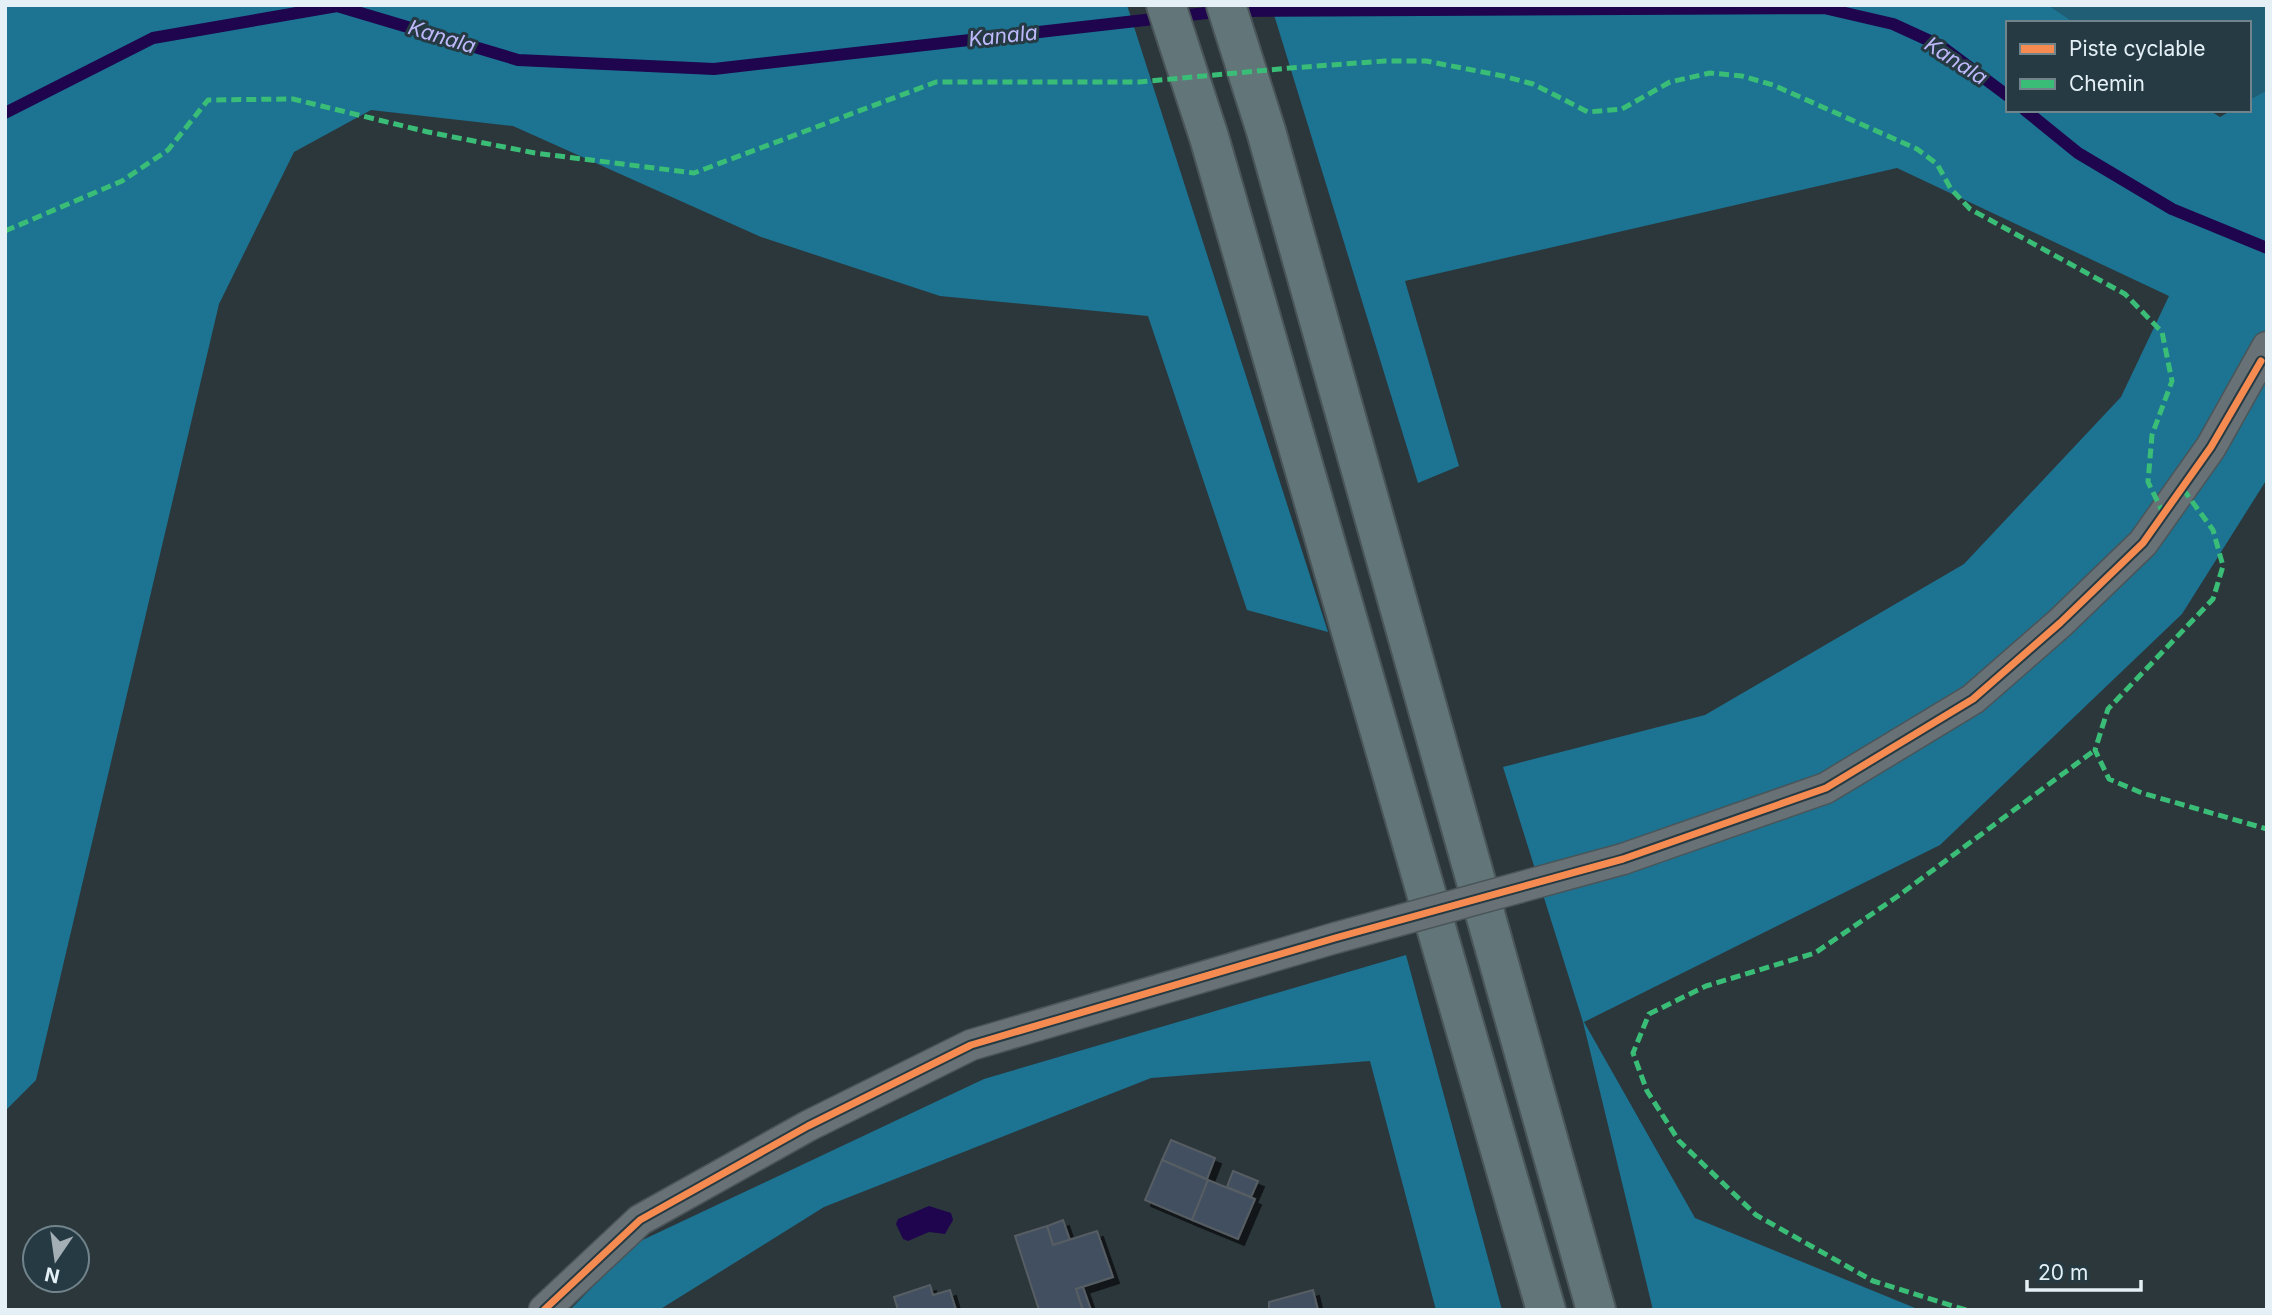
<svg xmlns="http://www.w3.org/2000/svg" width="2272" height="1315" viewBox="0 0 2272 1315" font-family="Inter,sans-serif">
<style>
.green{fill:#205e75}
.forest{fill:#1c7492}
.water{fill:#1e054d}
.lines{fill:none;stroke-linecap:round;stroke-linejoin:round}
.stream{stroke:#1e054d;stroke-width:12}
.building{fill:#425060;stroke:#565d63;stroke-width:2;filter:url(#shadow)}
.street-casing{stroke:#4a5559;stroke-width:33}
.highway-casing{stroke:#4a5559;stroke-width:42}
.street{stroke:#687175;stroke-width:30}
.highway{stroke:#627679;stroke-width:38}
.street-bridge-casing{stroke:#4a5559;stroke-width:33;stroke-linecap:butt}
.street-bridge{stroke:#687175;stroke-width:30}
.quiet{stroke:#3abd76;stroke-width:5;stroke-dasharray:10 5;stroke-linecap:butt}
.cycleway-casing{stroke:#253a43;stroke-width:11}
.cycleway{stroke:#f68b52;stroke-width:7}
.labels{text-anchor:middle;stroke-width:6;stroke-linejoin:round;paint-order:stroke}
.water-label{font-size:21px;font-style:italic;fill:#bfb9fb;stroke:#253a43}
</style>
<defs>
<filter id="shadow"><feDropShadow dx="6" dy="6" stdDeviation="0" flood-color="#0009"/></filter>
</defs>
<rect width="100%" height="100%" fill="#2c373c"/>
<!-- green -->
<polygon class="green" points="2048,5 2267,5 2267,90 2249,100 2249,23 2075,23"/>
<!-- forest -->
<g class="forest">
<polygon points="5,5 1127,5 1328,632 1247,610 1148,316 940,296 761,237 513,126 371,110 294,152 219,304 36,1080 5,1111"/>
<polygon points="1271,5 2048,5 2075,23 2008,23 2008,110 2209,110 2220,117 2232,110 2249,110 2249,100 2267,90 2267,479 2182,614 1940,845 1584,1022 1695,1218 1920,1310 1653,1310 1583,1022 1503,767 1705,715 1964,564 2121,397 2169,296 1897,168 1405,281 1459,466 1418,483"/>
<polygon points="1406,955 1502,1310 1436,1310 1370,1061 1151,1078 824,1207 659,1310 570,1310 634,1244 984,1079"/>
</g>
<!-- water -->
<polygon class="water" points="929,1206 951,1213 953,1220 945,1234 929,1232 908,1241 903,1239 896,1224 898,1219"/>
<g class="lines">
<!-- stream -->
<g class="stream">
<polyline points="2025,110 2078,153 2172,209 2267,248"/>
<polyline points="5,113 153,38 337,6 518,60 714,69 1224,11 1824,8 1893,24 1941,46 2008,96"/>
</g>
</g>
<!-- building -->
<g class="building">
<polygon points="1171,1140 1215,1158 1207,1179 1162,1160"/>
<polygon points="1162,1160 1208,1180 1192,1220 1145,1200"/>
<polygon points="1233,1171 1258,1181 1251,1197 1227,1187"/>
<polygon points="1208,1180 1255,1199 1238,1239 1192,1220"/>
<polygon points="1063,1220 1070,1240 1053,1245 1047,1226"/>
<polygon points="1047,1226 1053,1245 1097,1231 1113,1277 1076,1289 1083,1310 1039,1310 1015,1236"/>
<polygon points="930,1285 933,1295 950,1290 956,1310 898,1310 894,1297"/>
<polygon points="1083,1287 1091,1310 1083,1310 1076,1289"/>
<polygon points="1313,1290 1318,1310 1269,1310 1269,1302"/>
</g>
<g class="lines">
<defs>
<g id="street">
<polyline points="1623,859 1826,788 1973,699 2060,623 2143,543 2211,447 2267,347"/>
<polyline points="544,1310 640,1220 808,1126 971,1045 1335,938"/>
</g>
<g id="highway">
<polyline points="1166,5 1209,137 1546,1310"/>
<polyline points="1226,5 1266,131 1596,1310"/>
</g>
</defs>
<!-- street casing -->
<use href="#street" class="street-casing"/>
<!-- highway casing -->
<use href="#highway" class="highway-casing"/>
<!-- street -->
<use href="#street" class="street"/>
<!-- highway -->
<use href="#highway" class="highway"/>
<defs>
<polyline id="street-bridge" points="1335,938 1623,859"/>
</defs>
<!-- street-bridge casing -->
<use href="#street-bridge" class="street-bridge-casing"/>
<!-- street-bridge -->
<use href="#street-bridge" class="street-bridge"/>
<!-- quiet -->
<g class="quiet">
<polyline points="5,231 122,181 168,150 208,100 293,99 428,132 535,153 694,173 936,82 1139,82 1290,68 1385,61 1426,61 1503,76 1533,84 1588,112 1622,109 1670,82 1710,73 1742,76 1773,85 1917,149 1937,164 1951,189 1970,209 2125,294 2162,332 2172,381 2152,435 2148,482 2164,515"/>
<polyline points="2183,489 2213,530 2223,566 2213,599 2108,709 2095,750 2109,779 2142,793 2267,829"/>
<polyline points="1966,1310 1873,1281 1756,1215 1679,1141 1647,1091 1633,1053 1649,1014 1706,986 1815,953 1898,896 2095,750"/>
</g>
<defs>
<polyline id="cycleway" points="544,1310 640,1220 808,1126 971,1045 1335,938 1623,859 1826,788 1973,699 2060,623 2143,543 2211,447 2261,361"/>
</defs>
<!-- cycleway casing -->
<use href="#cycleway" class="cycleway-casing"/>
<!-- cycleway -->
<use href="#cycleway" class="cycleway"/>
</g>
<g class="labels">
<!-- water labels -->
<g class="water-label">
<text transform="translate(1003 36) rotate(-6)" y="7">Kanala</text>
<text transform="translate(442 37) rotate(17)" y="7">Kanala</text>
<text transform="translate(1956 61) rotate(33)" y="7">Kanala</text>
</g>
</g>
<!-- border -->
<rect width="2272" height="1315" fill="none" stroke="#e4f0f6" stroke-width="14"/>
<!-- legend -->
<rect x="2006" y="21" width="245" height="91" fill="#253a43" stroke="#71838b" stroke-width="2"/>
<rect x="2020" y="44" width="35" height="10" fill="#f68b52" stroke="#71838b" stroke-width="2"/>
<text x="2069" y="56" font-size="21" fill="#e4f0f6">Piste cyclable</text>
<rect x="2020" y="79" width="35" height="10" fill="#3abd76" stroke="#71838b" stroke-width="2"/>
<text x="2069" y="91" font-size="21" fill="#e4f0f6">Chemin</text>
<!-- north arrow -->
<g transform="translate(56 1259) rotate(193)"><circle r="33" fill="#253a43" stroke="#71838b" stroke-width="2"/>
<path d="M0-5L12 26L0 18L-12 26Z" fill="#a4afb5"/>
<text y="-10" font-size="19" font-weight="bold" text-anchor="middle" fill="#e4f0f6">N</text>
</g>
<!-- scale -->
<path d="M2027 1280v10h114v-10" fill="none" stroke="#e4f0f6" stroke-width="3.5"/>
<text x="2038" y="1280" font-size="21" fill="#e4f0f6" stroke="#253a43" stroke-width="5" paint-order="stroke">20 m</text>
</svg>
